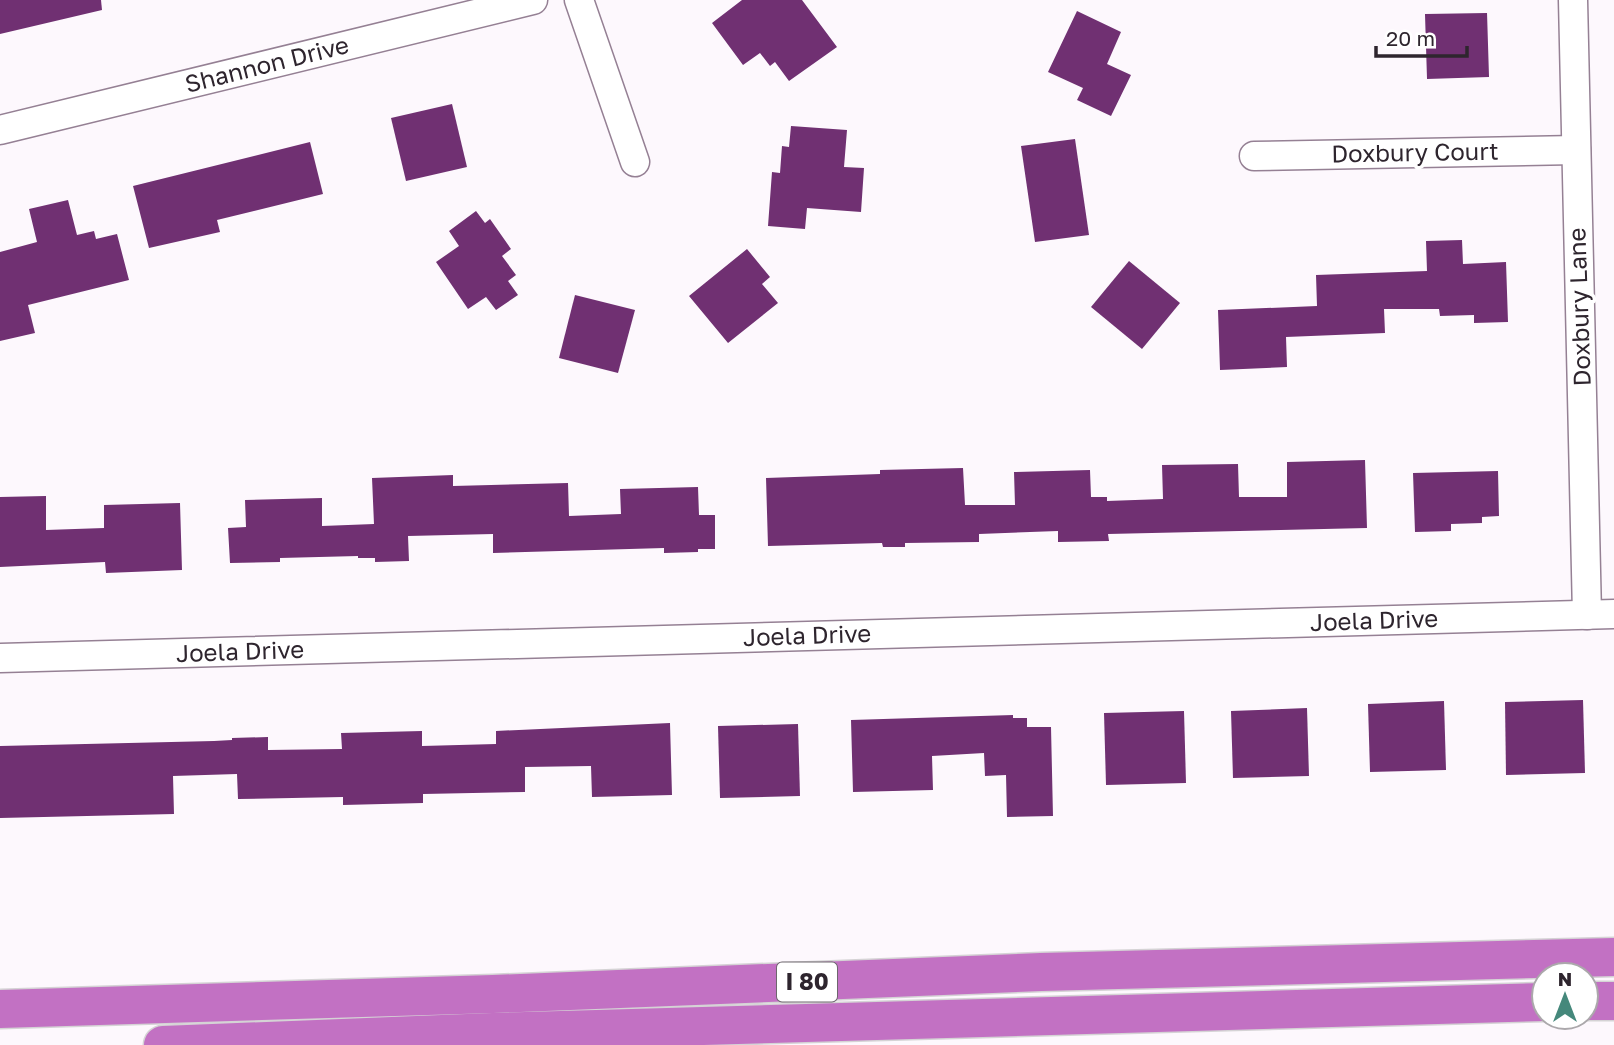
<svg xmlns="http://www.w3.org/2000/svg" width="1614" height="1045" viewBox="0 0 1614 1045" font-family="'Golos Text',sans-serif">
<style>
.building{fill:#703072}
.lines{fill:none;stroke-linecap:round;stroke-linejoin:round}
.street-casing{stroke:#958094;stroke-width:31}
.highway-casing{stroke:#d5d3d5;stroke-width:41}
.street{stroke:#fff;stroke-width:28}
.highway{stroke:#c271c3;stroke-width:38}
.labels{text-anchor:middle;stroke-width:7;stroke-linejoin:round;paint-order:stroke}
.shield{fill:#fff;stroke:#6d666d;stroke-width:2}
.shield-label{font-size:23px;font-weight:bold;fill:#2e252e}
.street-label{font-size:24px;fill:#2e252e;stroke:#fff}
</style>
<rect width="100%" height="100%" fill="#fdf8fd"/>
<!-- building -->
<g class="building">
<polygon points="0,0 101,0 102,10 0,34"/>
<polygon points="742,0 802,0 837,47 789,81 775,62 770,66 760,53 743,65 712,23"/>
<polygon points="1077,11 1121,32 1107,64 1131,75 1111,116 1077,100 1083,88 1048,72"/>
<polygon points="1487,13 1489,77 1427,79 1425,14"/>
<polygon points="452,104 467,167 406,181 391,118"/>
<polygon points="791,126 847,130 844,167 864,168 861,212 807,208 805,229 768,226 772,172 780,173 782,146 789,147"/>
<polygon points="1075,139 1089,235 1035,242 1021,146"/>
<polygon points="310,142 323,194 217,220 220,232 149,248 133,186"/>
<polygon points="68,200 77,235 94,231 96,239 117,234 129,280 28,305 35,333 0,341 0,252 37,242 29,209"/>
<polygon points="476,211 485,223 490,219 511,249 502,256 516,275 508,281 518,295 496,310 486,297 468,309 436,262 459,246 449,231"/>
<polygon points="1462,240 1463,264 1506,262 1508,322 1474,323 1474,315 1440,316 1439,309 1384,309 1385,333 1286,337 1287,367 1220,370 1218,310 1317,306 1316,275 1427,271 1426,241"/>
<polygon points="747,249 770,277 762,284 778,303 728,343 689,296"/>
<polygon points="1129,261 1180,303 1142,349 1091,307"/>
<polygon points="575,295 635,310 618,373 559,358"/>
<polygon points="1365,460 1367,528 1108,534 1109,541 1058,542 1058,531 979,534 979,542 905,543 905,547 883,547 882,543 768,546 766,478 880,474 880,470 963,468 965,505 1015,505 1014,472 1090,470 1091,497 1107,497 1107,501 1163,499 1162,465 1238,464 1239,497 1287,497 1287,462"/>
<polygon points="1498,471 1499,516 1482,517 1482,523 1451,524 1451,531 1415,532 1413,473"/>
<polygon points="453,475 453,486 568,483 569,516 621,514 620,489 698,487 699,515 715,515 715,549 698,549 698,552 664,553 664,548 493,553 493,534 408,536 409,561 375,562 375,558 358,558 358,556 280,558 280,562 230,563 228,528 246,527 245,500 322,498 322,526 374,524 372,478"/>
<polygon points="46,496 46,530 104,528 104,505 180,503 182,570 106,573 105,562 0,567 0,497"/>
<polygon points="1583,700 1585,773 1506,775 1505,702"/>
<polygon points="1444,701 1446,770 1370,772 1368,704"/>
<polygon points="1307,708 1309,776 1233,778 1231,711"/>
<polygon points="1184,711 1186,783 1106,785 1104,713"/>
<polygon points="1013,715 1013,718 1027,718 1027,727 1051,727 1053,816 1007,817 1006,775 985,776 984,753 932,756 933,790 853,792 851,720"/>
<polygon points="670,723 672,795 592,797 591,766 525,767 525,792 423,794 423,803 343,805 343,797 238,799 237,774 173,776 174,814 0,818 0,746 214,741 232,740 232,738 268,737 268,750 342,749 341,733 422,731 422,746 496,744 496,731"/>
<polygon points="798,724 800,796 720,798 718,726"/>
</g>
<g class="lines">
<defs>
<g id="street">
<polyline points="579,0 635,162"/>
<polyline points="1573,0 1587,615"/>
<polyline points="0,130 533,0"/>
<polyline points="1254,156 1576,150"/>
<polyline points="0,658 1614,614"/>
</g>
<g id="highway">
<polyline points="1586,1001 1614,1001"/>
<polyline points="0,1009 493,994 1041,972 1614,957"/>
<polyline points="163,1045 493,1032 1544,1002"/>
</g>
</defs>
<!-- street casing -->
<use href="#street" class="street-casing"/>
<!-- highway casing -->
<use href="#highway" class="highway-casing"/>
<!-- street -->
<use href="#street" class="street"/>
<!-- highway -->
<use href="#highway" class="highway"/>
</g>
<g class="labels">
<!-- shield labels -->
<rect class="shield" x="777" y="962.5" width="60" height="39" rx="5"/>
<g class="shield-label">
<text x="807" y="990">I 80</text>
</g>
<!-- street labels -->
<g class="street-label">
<text transform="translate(267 65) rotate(-14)" y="8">Shannon Drive</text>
<text transform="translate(1415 153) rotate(-1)" y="8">Doxbury Court</text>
<text transform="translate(1580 307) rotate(-92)" y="8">Doxbury Lane</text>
<text transform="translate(1374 621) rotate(-2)" y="8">Joela Drive</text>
<text transform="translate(807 636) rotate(-2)" y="8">Joela Drive</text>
<text transform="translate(240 652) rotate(-2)" y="8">Joela Drive</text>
</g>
</g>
<!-- north arrow -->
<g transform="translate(1565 996)"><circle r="33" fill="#ffffff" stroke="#aba8ab" stroke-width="2"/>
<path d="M0-5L12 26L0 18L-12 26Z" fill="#45887b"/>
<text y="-10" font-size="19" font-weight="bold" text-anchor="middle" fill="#2e252e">N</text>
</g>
<!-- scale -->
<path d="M1376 46v10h91v-10" fill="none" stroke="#2e252e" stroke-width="3.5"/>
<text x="1386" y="46" font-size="21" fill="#2e252e" stroke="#ffffff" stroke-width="5" paint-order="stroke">20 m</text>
</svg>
